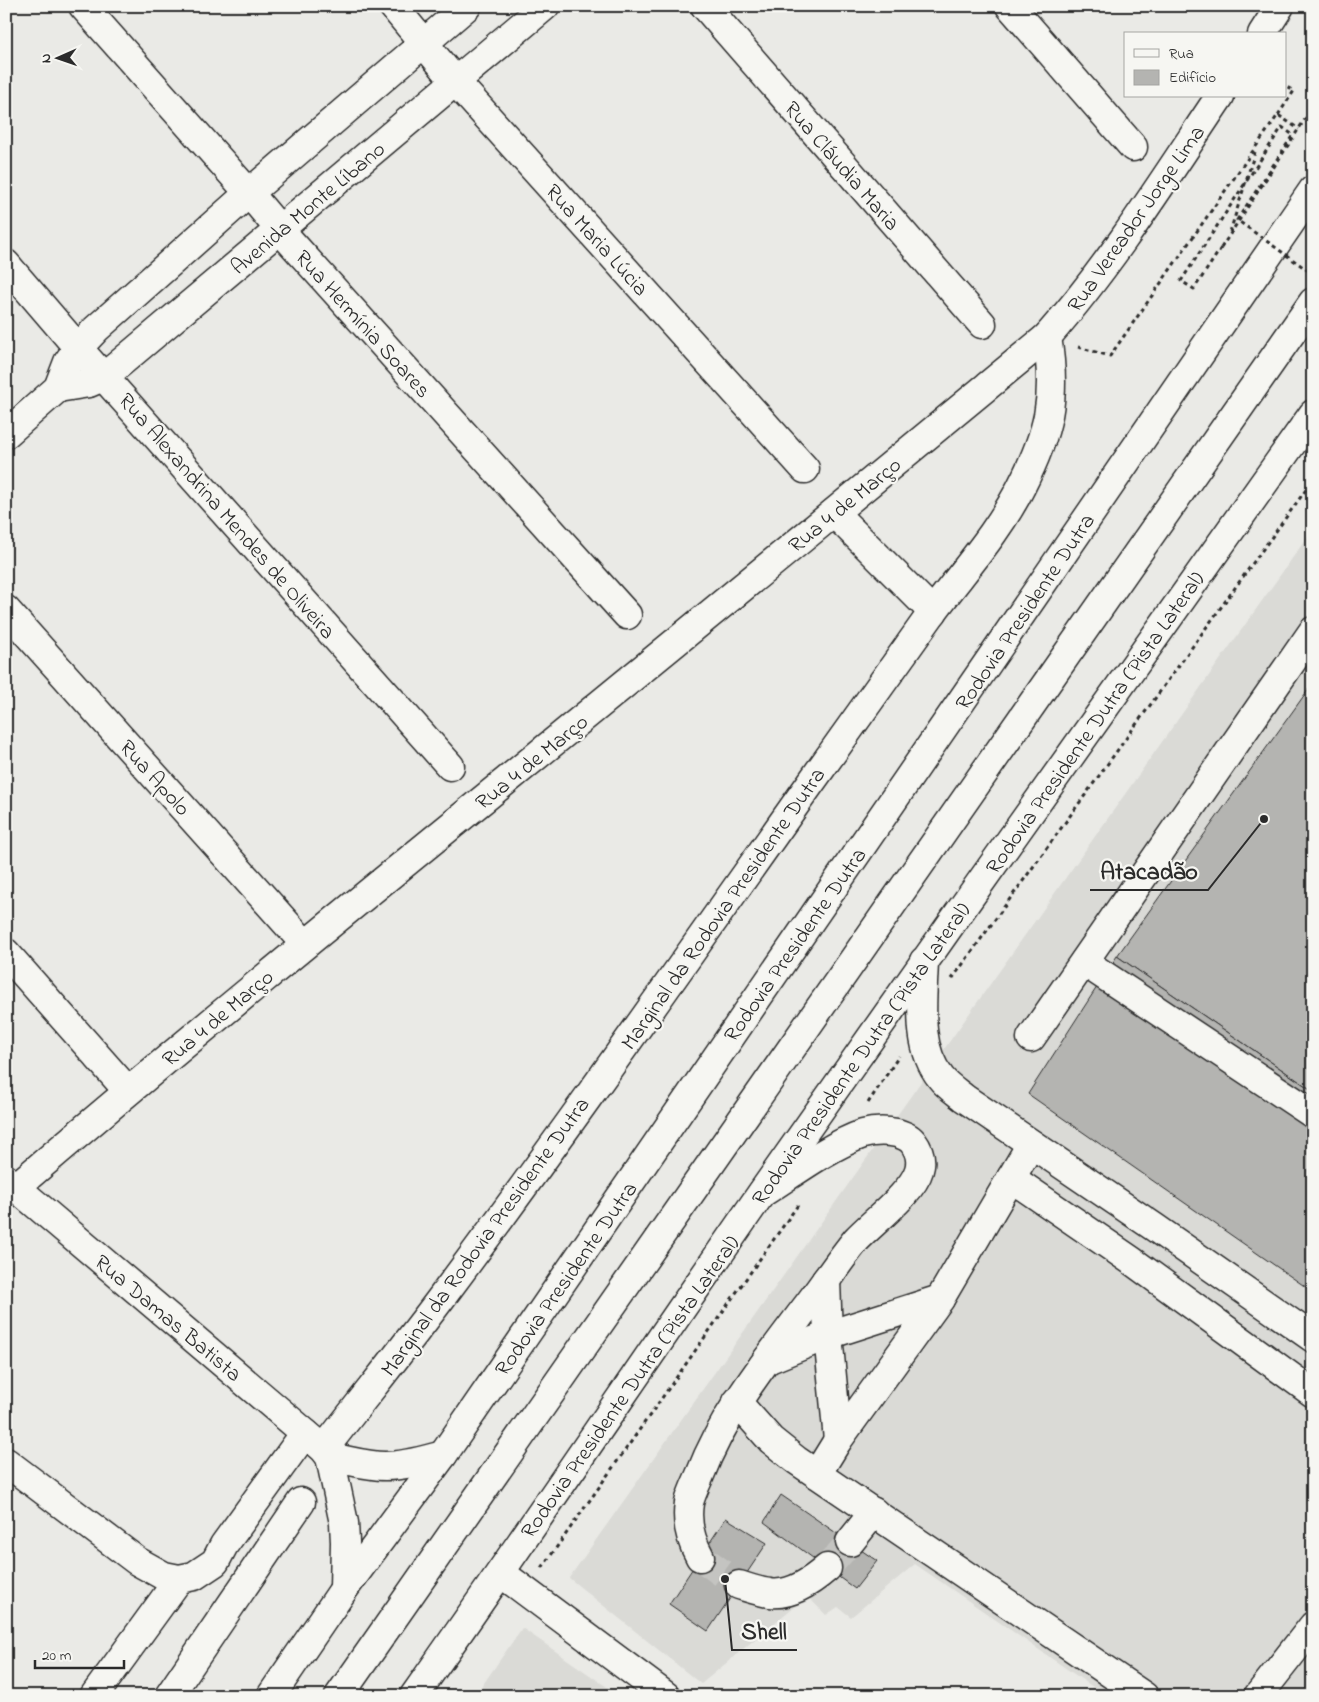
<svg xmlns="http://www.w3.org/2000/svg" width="1319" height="1702" viewBox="0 0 1319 1702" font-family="'Indie Flower',sans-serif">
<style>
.built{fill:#dadad6}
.building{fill:#b4b4b1;stroke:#2b2b2b}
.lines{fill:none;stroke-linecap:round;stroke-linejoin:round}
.minor-tunnel{stroke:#c4c4c1;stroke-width:28;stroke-dasharray:28 14;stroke-linecap:butt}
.minor-casing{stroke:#2b2b2b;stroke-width:31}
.highway-casing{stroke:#2b2b2b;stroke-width:31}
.path{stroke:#2b2b2b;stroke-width:3;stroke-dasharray:4 4;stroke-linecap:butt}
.minor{stroke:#f6f6f2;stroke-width:28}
.highway{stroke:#f6f6f2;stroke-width:28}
.path-bridge{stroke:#2b2b2b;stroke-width:3;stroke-dasharray:4 4;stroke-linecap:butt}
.labels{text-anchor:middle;stroke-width:4.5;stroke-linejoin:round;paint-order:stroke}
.street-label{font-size:22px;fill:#2b2b2b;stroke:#f6f6f2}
.leader{fill:none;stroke:#2b2b2b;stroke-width:2}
.callout-dot{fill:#2b2b2b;stroke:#f6f6f2;stroke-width:2}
.callout-label{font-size:24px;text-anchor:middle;font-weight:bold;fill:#2b2b2b;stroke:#f6f6f2;stroke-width:4.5;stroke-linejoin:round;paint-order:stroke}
</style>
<rect width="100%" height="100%" fill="#eaeae6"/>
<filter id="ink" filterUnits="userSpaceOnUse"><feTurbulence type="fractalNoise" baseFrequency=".02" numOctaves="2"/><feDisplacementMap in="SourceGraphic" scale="10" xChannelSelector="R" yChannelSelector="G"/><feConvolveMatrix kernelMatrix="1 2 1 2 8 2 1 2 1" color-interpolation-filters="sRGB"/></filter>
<g filter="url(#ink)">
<!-- built -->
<g class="built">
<polygon points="1313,529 1313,1696 1106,1696 915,1564 851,1617 838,1607 826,1615 807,1596 701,1684 569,1578"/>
<polygon points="522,1628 620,1696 475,1696"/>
</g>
<!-- building -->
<g class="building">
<polygon points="1313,683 1313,1091 1117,956"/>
<polygon points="1117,956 1313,1091 1313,1292 1028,1094"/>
<polygon points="781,1495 877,1561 855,1589 764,1522"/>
<polygon points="726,1518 767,1543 708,1631 669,1604"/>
</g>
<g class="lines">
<!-- minor-tunnel -->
<g class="minor-tunnel">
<polyline points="700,1557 739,1585"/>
<polyline points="827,1568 850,1542"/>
</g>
<defs>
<g id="minor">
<polyline points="83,6 249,193 280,230 627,615"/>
<polyline points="393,6 455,81 805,469"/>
<polyline points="705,6 982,324"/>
<polyline points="1010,6 1133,147"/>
<polyline points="1262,34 1280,6"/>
<polyline points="6,264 78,348 450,766"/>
<polyline points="58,388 89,383 105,376 545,6"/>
<polyline points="6,434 58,388 68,362 78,348 96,329 249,193 467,6"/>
<polyline points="834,513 933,612"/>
<polyline points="6,610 305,944"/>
<polyline points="6,953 128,1091"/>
<path d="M924,961C923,999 915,1046 941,1078C947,1086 957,1092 964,1098L1154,1227L1313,1338"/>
<polyline points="1084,962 1313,1114"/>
<polyline points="1031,1038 1313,631"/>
<polyline points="1011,1178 1132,1261 1313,1393"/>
<polyline points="6,1179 324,1449 330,1457 344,1523 345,1542 344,1589"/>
<path d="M16,1187C179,1047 346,911 512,776C691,630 869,484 1047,337C1112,263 1165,178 1220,96"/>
<polyline points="826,1280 828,1335 838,1440"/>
<polyline points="767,1360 828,1335 940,1299"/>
<polyline points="737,1402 771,1440 796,1460 1144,1696"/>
<path d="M324,1449C365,1396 408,1343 448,1289C572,1123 690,953 810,784C851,727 891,670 932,613C962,572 998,533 1021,487C1049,432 1057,398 1047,337"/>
<path d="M330,1457C348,1460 367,1466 385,1466C405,1466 424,1460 443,1455"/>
<polyline points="6,1462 137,1561 164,1576 179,1579 194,1576 215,1562 224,1545 305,1433"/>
<polyline points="817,1474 838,1440 940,1299 1031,1144"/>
<polyline points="850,1542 874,1512"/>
<path d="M700,1557C691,1541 686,1522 689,1503C691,1494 696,1484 700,1475C724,1413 765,1362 804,1310C822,1287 838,1262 856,1240C873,1222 913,1192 919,1170C922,1160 919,1150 913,1142C909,1137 903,1135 897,1133C886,1131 874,1131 863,1134C831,1145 792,1174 762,1193"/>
<polyline points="501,1573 666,1696"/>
<path d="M739,1585C749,1588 760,1592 770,1593C791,1596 812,1581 827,1568"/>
<polyline points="94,1696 179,1579"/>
<polyline points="169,1696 301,1502"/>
<polyline points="1258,1696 1313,1626"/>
</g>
<g id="highway">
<polyline points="271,1696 344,1589 443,1455 1313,190"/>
<polyline points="339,1696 1313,302"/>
<path d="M414,1696C532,1529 646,1359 763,1191C945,931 1129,673 1313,414"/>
</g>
</defs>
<!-- minor casing -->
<use href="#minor" class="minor-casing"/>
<!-- highway casing -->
<use href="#highway" class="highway-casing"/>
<!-- path -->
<g class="path">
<polyline points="1278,115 1294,91 1285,86"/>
<polyline points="1230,232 1255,152"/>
<polyline points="1221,248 1313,107"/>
<polyline points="1078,347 1110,356 1278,115 1299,129"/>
<polyline points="952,979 1313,480"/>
<polyline points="868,1103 899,1056"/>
<polyline points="542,1568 798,1205"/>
</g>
<!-- minor -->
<use href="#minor" class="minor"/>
<!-- highway -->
<use href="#highway" class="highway"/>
<!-- path-bridge -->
<polyline class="path-bridge" points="1221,248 1194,289 1181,281 1282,127 1293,135 1237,220 1313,274"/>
</g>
</g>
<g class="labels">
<!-- street labels -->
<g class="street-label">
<text transform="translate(843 165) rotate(49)" y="8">Rua Cláudia Maria</text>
<text transform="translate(307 207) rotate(-40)" y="8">Avenida Monte Líbano</text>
<text transform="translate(1135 218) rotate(-55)" y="8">Rua Vereador Jorge Lima</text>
<text transform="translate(598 239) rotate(48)" y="8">Rua Maria Lúcia</text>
<text transform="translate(364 323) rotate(48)" y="8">Rua Hermínia Soares</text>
<text transform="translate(844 504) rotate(-39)" y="8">Rua 4 de Março</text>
<text transform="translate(228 515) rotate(49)" y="8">Rua Alexandrina Mendes de Oliveira</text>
<text transform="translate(1024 611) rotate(-56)" y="8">Rodovia Presidente Dutra</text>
<text transform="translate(1094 722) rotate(-55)" y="8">Rodovia Presidente Dutra (Pista Lateral)</text>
<text transform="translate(531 761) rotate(-39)" y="8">Rua 4 de Março</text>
<text transform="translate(156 777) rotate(48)" y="8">Rua Apolo</text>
<text transform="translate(722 908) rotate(-55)" y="8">Marginal da Rodovia Presidente Dutra</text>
<text transform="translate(794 944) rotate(-55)" y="8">Rodovia Presidente Dutra</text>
<text transform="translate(217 1017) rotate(-40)" y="8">Rua 4 de Março</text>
<text transform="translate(860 1053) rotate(-55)" y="8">Rodovia Presidente Dutra (Pista Lateral)</text>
<text transform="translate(484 1236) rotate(-54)" y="8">Marginal da Rodovia Presidente Dutra</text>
<text transform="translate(565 1278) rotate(-55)" y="8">Rodovia Presidente Dutra</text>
<text transform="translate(169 1317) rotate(40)" y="8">Rua Damas Batista</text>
<text transform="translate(629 1386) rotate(-55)" y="8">Rodovia Presidente Dutra (Pista Lateral)</text>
</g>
</g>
<!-- callouts -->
<path class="leader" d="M1264 819L1208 890H1090M725 1579L732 1650H797"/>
<g class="callout-dot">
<circle cx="1264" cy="819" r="5"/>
<circle cx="725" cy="1579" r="5"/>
</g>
<g class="callout-label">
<text x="1149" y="879">Atacadão</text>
<text x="764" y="1639">Shell</text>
</g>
<!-- margin -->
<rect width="1319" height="1702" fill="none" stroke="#f6f6f2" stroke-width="25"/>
<rect x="12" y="12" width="1294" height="1677" fill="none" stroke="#2b2b2b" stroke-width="2" filter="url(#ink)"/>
<!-- legend -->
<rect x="1124" y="32" width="162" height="65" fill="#f6f6f2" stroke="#a5a5a2"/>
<rect x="1134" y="49" width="25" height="8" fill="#f6f6f2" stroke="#a5a5a2"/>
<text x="1169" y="58" font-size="15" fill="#2b2b2b">Rua</text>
<rect x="1134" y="70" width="25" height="15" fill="#b4b4b1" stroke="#a5a5a2"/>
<text x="1169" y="82" font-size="15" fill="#2b2b2b">Edifício</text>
<!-- north arrow -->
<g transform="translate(58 58) rotate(268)" stroke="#f6f6f2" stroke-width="4" paint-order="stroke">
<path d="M0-4L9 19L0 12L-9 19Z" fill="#2b2b2b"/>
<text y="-8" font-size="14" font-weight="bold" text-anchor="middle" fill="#2b2b2b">N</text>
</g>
<!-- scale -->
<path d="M35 1660v8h89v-8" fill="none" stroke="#2b2b2b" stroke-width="2.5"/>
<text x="42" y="1660" font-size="15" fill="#2b2b2b" stroke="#f6f6f2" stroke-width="4" paint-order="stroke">20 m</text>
</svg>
